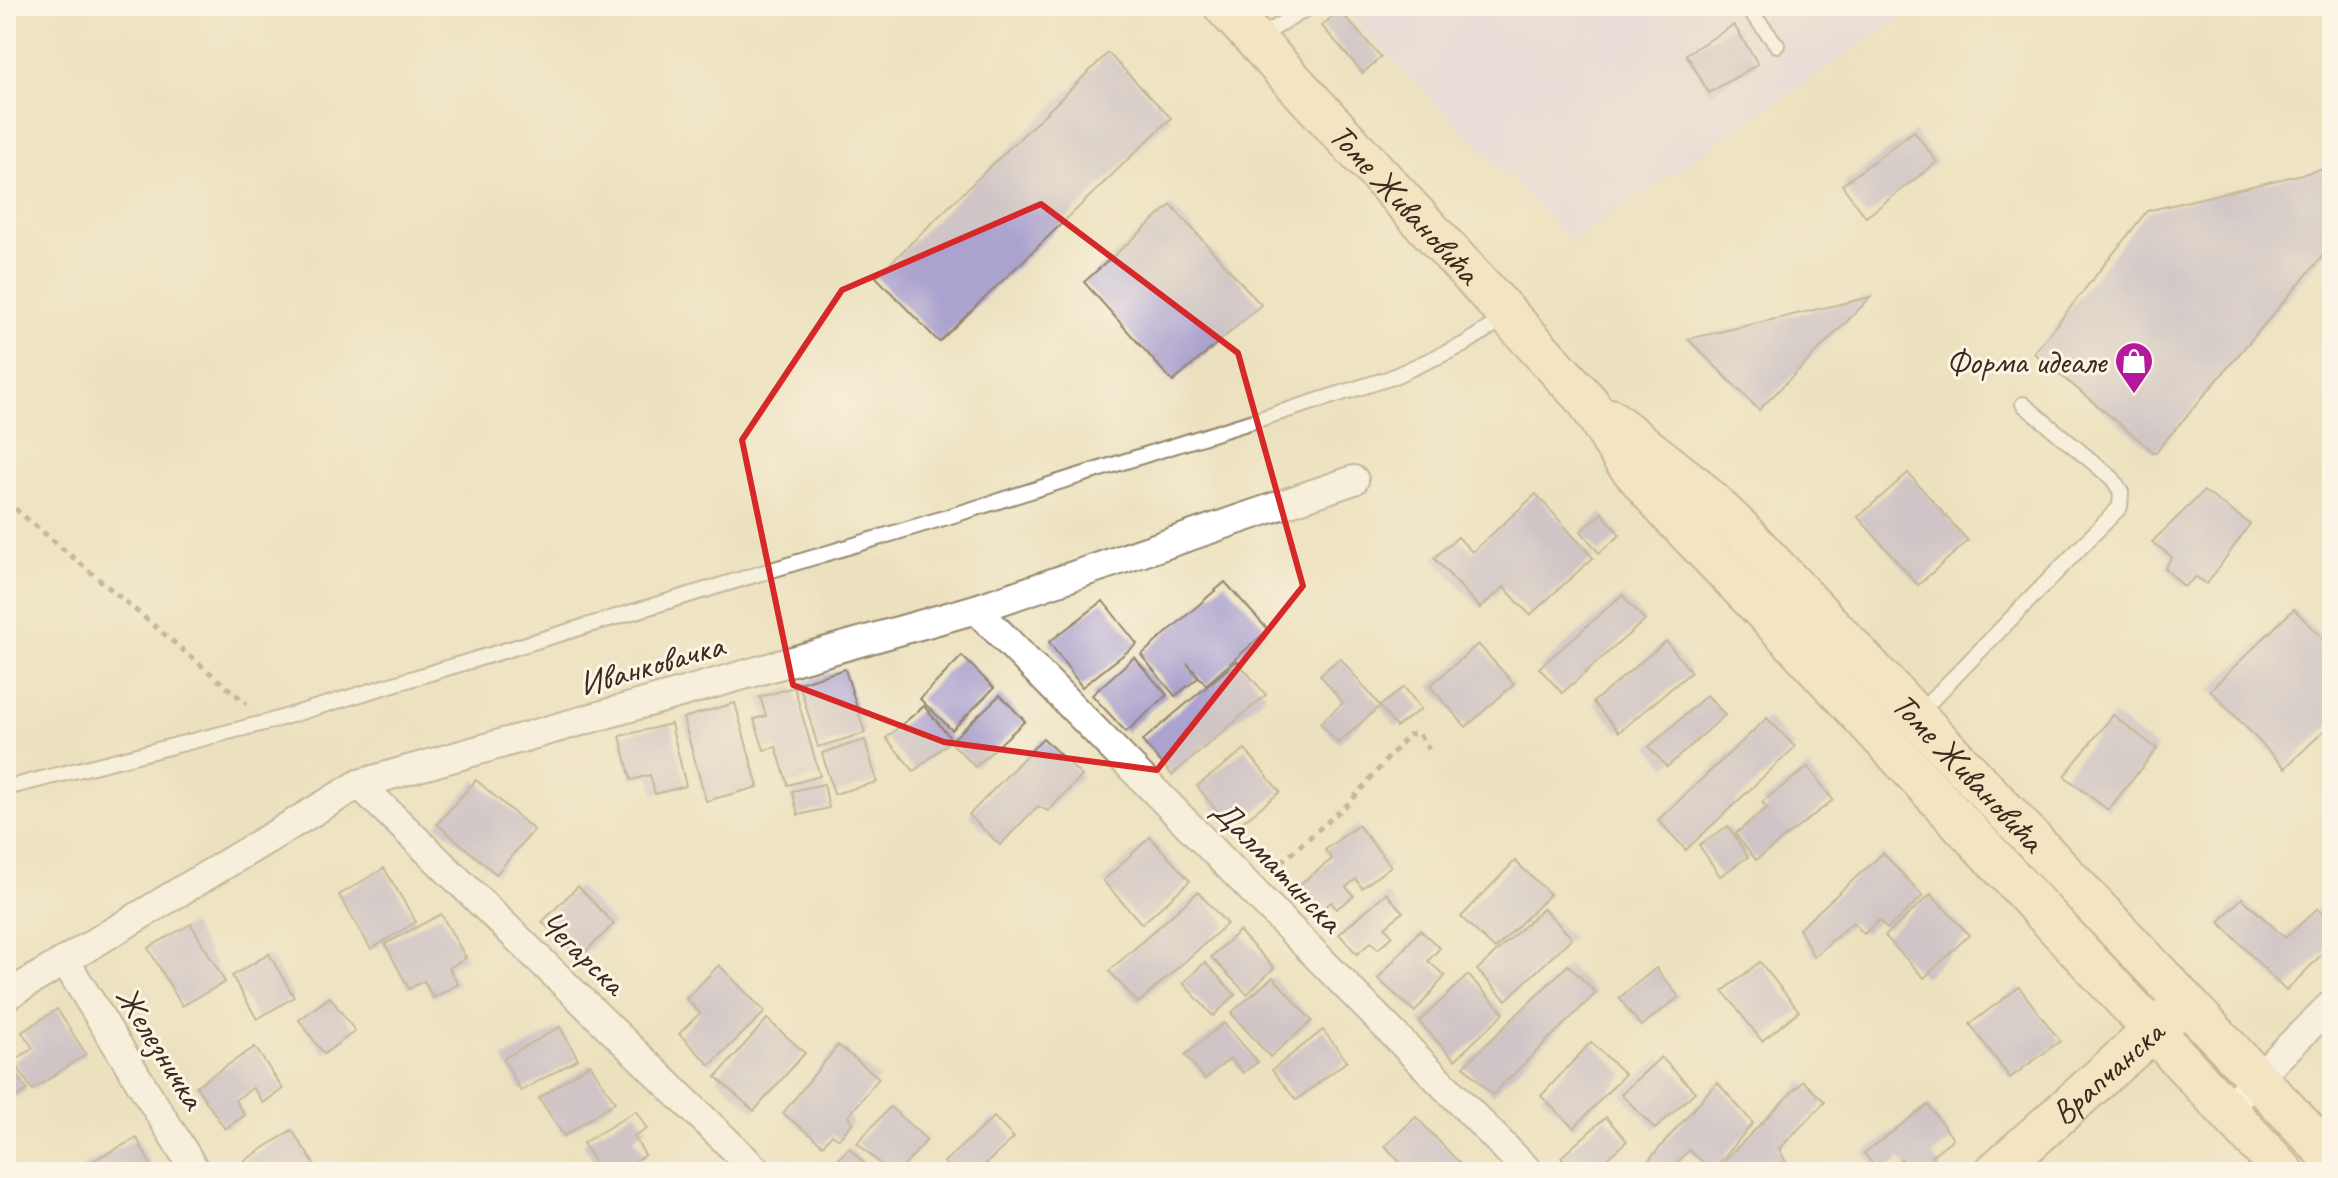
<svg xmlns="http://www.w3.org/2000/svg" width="2338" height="1178" viewBox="0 0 2338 1178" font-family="Caveat,sans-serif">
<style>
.built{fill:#e4d3f2}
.building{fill:#aba2cf}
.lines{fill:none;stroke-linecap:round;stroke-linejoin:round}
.lane-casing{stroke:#94866e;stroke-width:18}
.street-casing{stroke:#94866e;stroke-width:32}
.secondary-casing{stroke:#94866e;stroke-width:44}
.path{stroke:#94866e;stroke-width:5;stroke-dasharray:6 6;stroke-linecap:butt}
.lane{stroke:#fff;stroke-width:14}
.street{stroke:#fff;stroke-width:28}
.secondary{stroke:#fce6c4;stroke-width:40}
.marked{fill:none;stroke:#d62828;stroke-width:6;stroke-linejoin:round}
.labels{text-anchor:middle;stroke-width:6;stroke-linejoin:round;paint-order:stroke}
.street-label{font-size:34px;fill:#3b2a1e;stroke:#fcf5e5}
.poi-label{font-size:34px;fill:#3b2a1e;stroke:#fcf5e5;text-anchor:end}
</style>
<rect width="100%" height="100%" fill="#fcf5e5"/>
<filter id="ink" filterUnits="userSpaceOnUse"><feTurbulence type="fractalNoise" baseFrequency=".0125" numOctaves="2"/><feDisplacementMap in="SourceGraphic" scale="16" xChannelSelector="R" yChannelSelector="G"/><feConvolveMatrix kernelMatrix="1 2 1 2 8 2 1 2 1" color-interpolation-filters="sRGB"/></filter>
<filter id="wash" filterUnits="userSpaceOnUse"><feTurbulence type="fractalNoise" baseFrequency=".006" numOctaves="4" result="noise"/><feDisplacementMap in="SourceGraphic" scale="32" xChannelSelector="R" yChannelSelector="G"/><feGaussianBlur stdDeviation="1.8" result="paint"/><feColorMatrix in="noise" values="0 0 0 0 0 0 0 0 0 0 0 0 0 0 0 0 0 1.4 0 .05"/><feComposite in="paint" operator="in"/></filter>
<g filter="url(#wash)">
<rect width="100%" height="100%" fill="#ece1bf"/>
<!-- built -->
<polygon class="built" points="1340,6 1917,6 1572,242"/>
<g id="blocks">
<!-- building -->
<g class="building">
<polygon points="1339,10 1381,57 1363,73 1322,26"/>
<polygon points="1734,25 1758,64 1709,93 1686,54"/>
<polygon points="1108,53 1171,118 939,342 876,277"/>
<polygon points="1914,131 1937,162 1866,217 1842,185"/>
<polygon points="2332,167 2332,245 2155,453 2034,353 2147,211"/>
<polygon points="1171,205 1261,305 1173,382 1084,282"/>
<polygon points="1871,297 1759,410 1688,339"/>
<polygon points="1908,473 1968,541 1918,585 1858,517"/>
<polygon points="2204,491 2250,524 2207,584 2196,577 2184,587 2165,568 2172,557 2152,542"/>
<polygon points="1536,494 1593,558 1530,615 1504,587 1480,608 1434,558 1458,537 1472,552"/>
<polygon points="1602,513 1620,535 1599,553 1581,531"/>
<polygon points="1225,582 1268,630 1206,685 1187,663 1198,678 1175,696 1141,655"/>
<polygon points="1622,595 1645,620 1562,693 1539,668"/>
<polygon points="1103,601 1137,644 1082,687 1049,642"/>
<polygon points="2294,609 2332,648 2332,723 2285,768 2210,690"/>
<polygon points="1666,641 1691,672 1619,732 1593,702"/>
<polygon points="1478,644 1514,684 1466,727 1430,686"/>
<polygon points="962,656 994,688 952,730 920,699"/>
<polygon points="1134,657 1167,695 1126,732 1092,695"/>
<polygon points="1340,658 1380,706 1404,687 1421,709 1396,727 1380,706 1338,743 1320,723 1343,703 1320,675"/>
<polygon points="1237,661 1266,695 1172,775 1142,741"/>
<polygon points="845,669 865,733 818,747 799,683"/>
<polygon points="794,687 820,776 788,785 776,747 764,750 754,719 766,716 760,697"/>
<polygon points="1000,695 1025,721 975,767 950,741 914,771 886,738 924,706 952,740"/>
<polygon points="1707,695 1725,715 1667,767 1649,747"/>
<polygon points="735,703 758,787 706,801 683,718"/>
<polygon points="2113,715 2157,749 2108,810 2064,776"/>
<polygon points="1767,718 1795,747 1686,850 1658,820"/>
<polygon points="671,724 686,786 655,794 650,775 631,780 620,736"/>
<polygon points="1043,738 1082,776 1048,811 1038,806 1000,845 969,815"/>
<polygon points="865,740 877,782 834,794 822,753"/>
<polygon points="1245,749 1280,792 1232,830 1197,786"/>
<polygon points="1808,767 1833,800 1756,860 1735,834 1767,808 1762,802"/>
<polygon points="476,780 534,830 496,874 437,824"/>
<polygon points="824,784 829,808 798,815 792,791"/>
<polygon points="1358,825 1391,866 1362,888 1356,879 1346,887 1354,896 1336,909 1331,902 1316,914 1295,888 1332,859 1325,850"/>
<polygon points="1728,826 1748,857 1720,876 1699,845"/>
<polygon points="1150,837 1190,881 1142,924 1103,881"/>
<polygon points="1883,853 1923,896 1887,929 1879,920 1864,934 1853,922 1814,957 1799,929"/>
<polygon points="1515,861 1550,894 1495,949 1461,917"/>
<polygon points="384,868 416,922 371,949 339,895"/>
<polygon points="578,886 614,924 579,958 542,922"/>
<polygon points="1198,892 1227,924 1138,1003 1109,971"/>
<polygon points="1386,893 1403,912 1385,927 1393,936 1378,949 1371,942 1357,954 1339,934"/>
<polygon points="1931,894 1969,935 1924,978 1885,936"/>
<polygon points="2242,898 2285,938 2318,908 2332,920 2332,944 2286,991 2219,922"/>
<polygon points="1543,908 1572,938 1506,1000 1477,970"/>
<polygon points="441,914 466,958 449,968 458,984 433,998 424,981 409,989 385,944"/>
<polygon points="191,924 225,982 182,1006 148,948"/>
<polygon points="1420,930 1440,948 1428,961 1445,976 1415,1012 1378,979"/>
<polygon points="1239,931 1274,968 1247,994 1211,957"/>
<polygon points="269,954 294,997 257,1019 232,976"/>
<polygon points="1205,962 1235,995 1213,1016 1183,983"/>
<polygon points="1760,962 1799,1011 1762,1041 1723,991"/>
<polygon points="719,965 765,1012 710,1065 679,1034 700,1013 686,999"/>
<polygon points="1568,965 1596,993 1492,1095 1464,1066"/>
<polygon points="1656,968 1679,997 1641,1026 1619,998"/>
<polygon points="1468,975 1504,1013 1455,1060 1419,1022"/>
<polygon points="1273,977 1312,1021 1270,1057 1231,1013"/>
<polygon points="2019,987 2060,1041 2010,1078 1970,1024"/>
<polygon points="330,997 355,1031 324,1054 299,1020"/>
<polygon points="57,1009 86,1054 32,1090 14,1061 33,1048 22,1032"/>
<polygon points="767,1019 805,1053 754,1111 716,1077"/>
<polygon points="1224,1023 1258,1062 1243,1073 1230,1058 1205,1079 1185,1055"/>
<polygon points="560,1027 578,1059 521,1091 503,1059"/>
<polygon points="1323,1030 1347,1061 1296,1100 1272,1070"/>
<polygon points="1591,1042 1625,1074 1574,1128 1541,1096"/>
<polygon points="838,1045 879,1078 848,1117 853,1122 839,1139 832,1134 823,1145 783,1113"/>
<polygon points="255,1047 283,1089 263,1103 253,1088 235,1100 245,1115 225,1129 196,1086"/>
<polygon points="1661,1057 1695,1092 1655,1129 1621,1094"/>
<polygon points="6,1058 27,1090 6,1103"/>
<polygon points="590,1064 615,1102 564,1136 539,1098"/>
<polygon points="1803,1081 1825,1102 1779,1149 1790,1170 1735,1172 1724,1161"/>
<polygon points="1717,1082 1753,1123 1712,1171 1689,1150 1670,1171 1647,1162"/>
<polygon points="1928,1105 1953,1139 1932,1155 1941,1167 1934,1172 1911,1172 1901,1159 1883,1172 1879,1172 1864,1153"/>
<polygon points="890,1107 927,1140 899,1172 889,1172 857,1143"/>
<polygon points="636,1111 647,1129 634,1137 645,1155 618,1172 601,1172 583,1143"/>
<polygon points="994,1117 1014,1138 977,1172 953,1172 944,1162"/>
<polygon points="1416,1117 1468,1172 1409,1172 1385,1146"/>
<polygon points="1606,1117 1627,1141 1605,1160 1616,1172 1574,1172 1561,1157"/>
<polygon points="292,1130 316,1167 309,1172 247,1172 241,1163"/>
<polygon points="137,1138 154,1172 85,1172 82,1166"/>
<polygon points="849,1148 873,1172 826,1172"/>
</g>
</g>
</g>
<g filter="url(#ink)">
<use href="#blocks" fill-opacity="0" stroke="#94866e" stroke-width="2"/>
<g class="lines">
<defs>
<g id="lane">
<polyline points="1746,6 1777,45"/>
<polyline points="1256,39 1311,6"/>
<polyline points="1919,713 2120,507 2121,492 2113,479 2023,404"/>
<polyline points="6,788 268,722 957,514 1390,378 1463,345 1506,317"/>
</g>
<g id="street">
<polyline points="976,609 1529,1172"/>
<polyline points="359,784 758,1172"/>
<polyline points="65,961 196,1172"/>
<polyline points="6,996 359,784 976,609 1354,480"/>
<polyline points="2226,1109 2332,1004"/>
</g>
<g id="secondary">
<path id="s1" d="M1224,6L1588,402L1623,459L1669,513L1794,643L2284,1172"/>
<path id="s2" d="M1610,419L1695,486L1740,529L2332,1158"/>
<path id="s3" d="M1995,1172L2172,1014"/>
</g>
</defs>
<!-- lane casing -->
<use href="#lane" class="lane-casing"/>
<!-- street casing -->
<use href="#street" class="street-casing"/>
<!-- secondary casing -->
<use href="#secondary" class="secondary-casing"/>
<!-- path -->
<g class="path">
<polyline points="6,501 247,704"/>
<polyline points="1272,870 1349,803 1408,735 1418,733 1430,751"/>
</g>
<!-- lane -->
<use href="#lane" class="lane"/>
<!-- street -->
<use href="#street" class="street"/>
<!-- secondary -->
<use href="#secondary" class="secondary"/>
</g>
</g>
<!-- marked area -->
<path d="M0 0H2338V1178H0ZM1041,204L1238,353L1303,586L1157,770L944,742L793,685L742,440L842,290Z" fill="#ece1bf" fill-opacity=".55" fill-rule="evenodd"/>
<path class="marked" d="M1041,204L1238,353L1303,586L1157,770L944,742L793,685L742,440L842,290Z"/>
<!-- icons -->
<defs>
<symbol id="shop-pin" viewBox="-11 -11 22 30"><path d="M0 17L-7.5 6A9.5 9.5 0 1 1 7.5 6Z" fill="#b5179e" stroke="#fcf5e5"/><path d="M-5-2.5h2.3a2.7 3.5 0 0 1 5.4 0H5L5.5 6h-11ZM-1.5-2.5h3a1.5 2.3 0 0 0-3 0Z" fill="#fff"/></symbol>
</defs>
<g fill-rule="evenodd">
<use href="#shop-pin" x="2112" y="339" width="44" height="60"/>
</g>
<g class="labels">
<!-- street labels -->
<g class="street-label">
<text dy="12" stroke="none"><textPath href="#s1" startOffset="268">Томе Живановића</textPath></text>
<text transform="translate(651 664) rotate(-16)" y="12">Иванковачка</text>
<text dy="12" stroke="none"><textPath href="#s2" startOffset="504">Томе Живановића</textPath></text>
<text transform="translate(1278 865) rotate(46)" y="12">Далматинска</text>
<text transform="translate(583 952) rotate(44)" y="12">Чегарска</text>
<text transform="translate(161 1047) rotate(58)" y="12">Железничка</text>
<text dy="12" stroke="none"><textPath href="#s3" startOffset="150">Врапчанска</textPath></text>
</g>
<!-- poi labels -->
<g class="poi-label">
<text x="2106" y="373">Форма идеале</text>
</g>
</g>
<!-- margin -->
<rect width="2338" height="1178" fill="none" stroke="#fcf5e5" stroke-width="32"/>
</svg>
